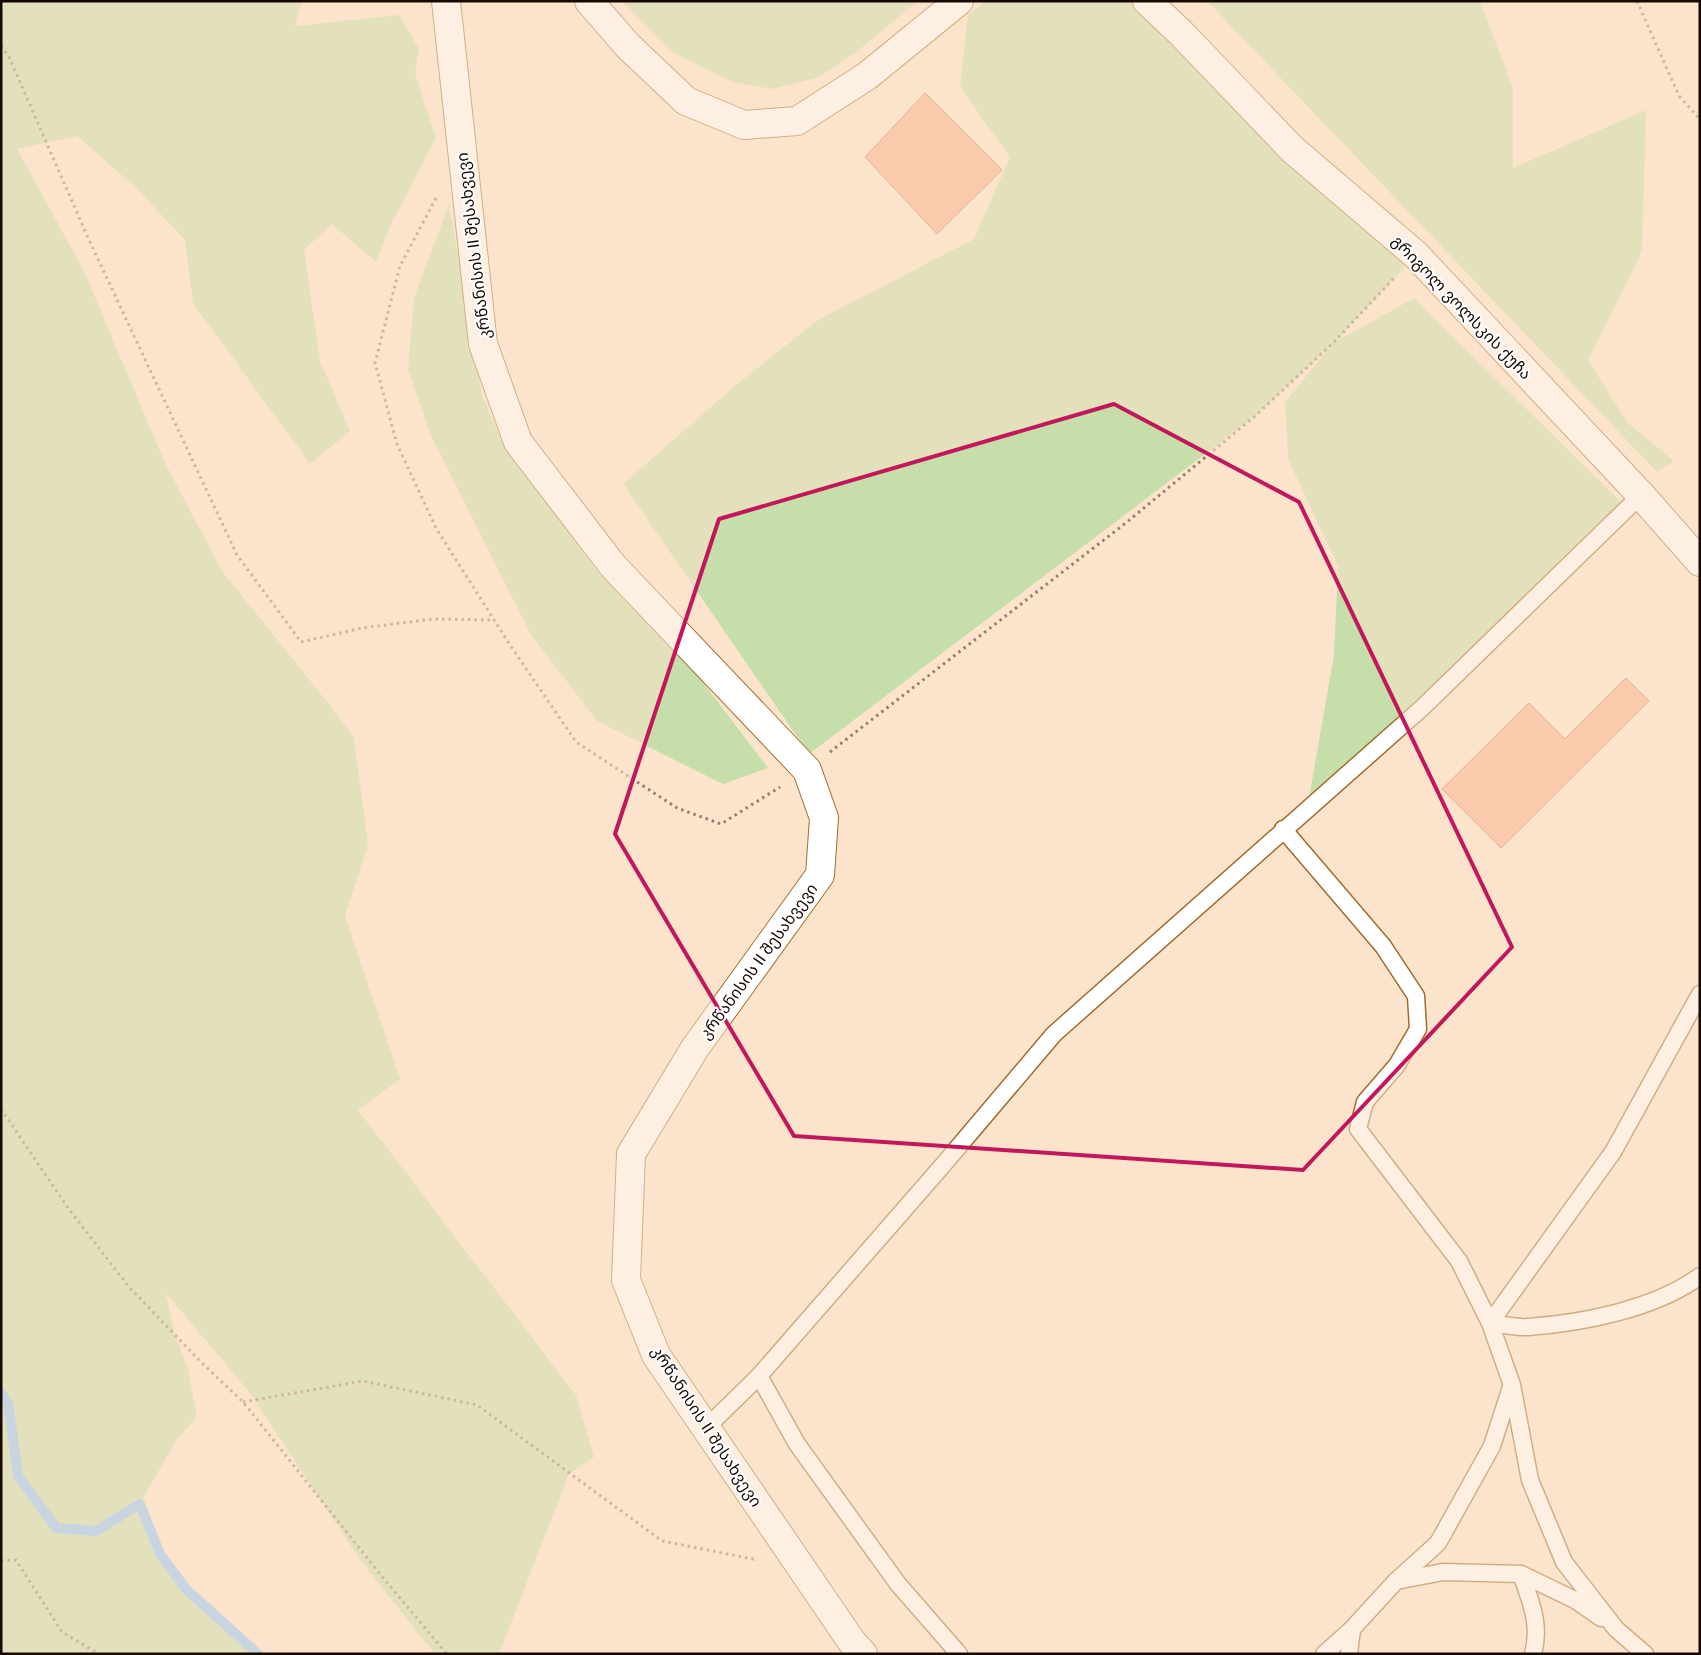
<svg xmlns="http://www.w3.org/2000/svg" width="1701" height="1655" viewBox="0 0 1701 1655" font-family="Roboto,'Noto Sans Georgian',sans-serif">
<style>
.green{fill:#c6dea9}
.lines{fill:none;stroke-linecap:round;stroke-linejoin:round}
.stream{stroke:#8bc4fb;stroke-width:10}
.building{fill:#f9ac85;stroke:#c07853}
.service-casing{stroke:#a16c2b;stroke-width:19}
.minor-casing{stroke:#a16c2b;stroke-width:30}
.path{stroke:#937f6e;stroke-width:3;stroke-dasharray:2.5 4;stroke-linecap:butt}
.service{stroke:#fff;stroke-width:16}
.minor{stroke:#fff;stroke-width:28}
.marked{fill:none;stroke:#c2185b;stroke-width:4;stroke-linejoin:round}
.labels{text-anchor:middle;stroke-width:4;stroke-linejoin:round;paint-order:stroke}
.street-label{font-size:16px;fill:#170800;stroke:#fff}
</style>
<rect width="100%" height="100%" fill="#fce4cc"/>
<!-- green -->
<g class="green">
<polygon points="1,1 302,1 295,26 399,15 419,49 415,73 436,138 391,224 376,262 332,224 304,250 320,361 350,431 310,464 193,303 185,240 134,186 77,136 17,149 84,271 165,463 222,571 328,703 354,738 368,845 345,916 400,1079 358,1110 576,1395 594,1457 569,1474 499,1654 435,1654 361,1561 249,1392 166,1293 174,1331 188,1369 197,1416 175,1442 140,1504 160,1554 186,1589 258,1654 1,1654"/>
<polygon points="622,1 918,1 854,54 817,78 772,89 733,82 674,53"/>
<polygon points="986,1 1136,1 1416,255 1335,342 1414,298 1624,505 1308,804 1334,655 1338,566 1288,459 1285,402 1330,347 1254,417 809,754 630,494 624,483 737,384 818,320 974,239 1010,157 960,87 968,15"/>
<polygon points="1207,1 1480,1 1513,88 1513,168 1646,110 1642,251 1588,360 1627,422 1674,461 1657,472"/>
<polygon points="449,204 482,395 501,440 597,571 667,635 768,768 723,784 597,721 530,633 431,436 408,369 414,298"/>
</g>
<g class="lines">
<!-- stream -->
<polyline class="stream" points="1,1393 8,1403 18,1476 56,1528 96,1531 140,1504 160,1554 186,1589 258,1654"/>
</g>
<!-- building -->
<g class="building">
<polygon points="925,93 1002,170 937,234 865,157"/>
<polygon points="1626,678 1649,701 1501,848 1442,789 1529,703 1565,739"/>
</g>
<g class="lines">
<defs>
<g id="service">
<polyline points="1283,829 1383,946 1416,996 1418,1029 1397,1065 1365,1102 1358,1129 1459,1261 1490,1323 1512,1385 1530,1480 1564,1562 1616,1629 1645,1654"/>
<path d="M1700,994L1613,1152L1490,1323C1502,1324 1516,1328 1528,1327C1583,1323 1655,1309 1700,1276"/>
<polyline points="759,1376 797,1444 898,1584 959,1654"/>
<polyline points="705,1429 759,1376 943,1165 1054,1034 1423,707 1641,495"/>
<path d="M1521,1574C1531,1602 1541,1625 1533,1654"/>
<polyline points="1396,1581 1443,1572 1521,1574 1575,1600 1601,1618"/>
<polyline points="1324,1654 1352,1629 1396,1581 1438,1543 1492,1446 1511,1387"/>
<polyline points="1349,1654 1352,1629"/>
</g>
<g id="minor">
<polyline points="446,1 483,344 518,442 613,566 807,770 824,818 820,875 695,1048 631,1154 626,1280 656,1355 852,1642 863,1654"/>
<polyline points="589,1 627,45 686,101 744,125 797,121 867,76 959,1"/>
<polyline points="1147,1 1181,33 1292,149 1416,255 1641,495 1700,562"/>
</g>
</defs>
<!-- service casing -->
<use href="#service" class="service-casing"/>
<!-- minor casing -->
<use href="#minor" class="minor-casing"/>
<!-- path -->
<g class="path">
<polyline points="1637,1 1679,96 1700,119"/>
<polyline points="1,46 9,57 89,240 237,555 301,642 362,628 433,619 494,620"/>
<polyline points="436,198 400,266 375,363 397,444 436,528 508,642 576,742 677,808 721,824 780,787"/>
<polyline points="830,752 1127,522 1254,417 1333,343 1395,277"/>
<polyline points="1,1109 68,1208 129,1287 200,1361 243,1402 384,1579 447,1654"/>
<polyline points="243,1402 363,1381 477,1405 662,1541 758,1560"/>
<polyline points="1,1561 16,1560 62,1632 99,1654"/>
</g>
<!-- service -->
<use href="#service" class="service"/>
<!-- minor -->
<use href="#minor" class="minor"/>
</g>
<!-- marked area -->
<path d="M0 0H1701V1655H0ZM1114,404L1299,502L1512,947L1303,1170L794,1136L615,834L719,519Z" fill="#fce4cc" fill-opacity=".55" fill-rule="evenodd"/>
<path class="marked" d="M1114,404L1299,502L1512,947L1303,1170L794,1136L615,834L719,519Z"/>
<g class="labels">
<!-- street labels -->
<g class="street-label">
<text transform="translate(473 246) rotate(-97)" y="6">კრწანისის II შესახვევი</text>
<text transform="translate(1462 307) rotate(46)" y="6">გრიგოლ ვოლსკის ქუჩა</text>
<text transform="translate(758 961) rotate(-54)" y="6">კრწანისის II შესახვევი</text>
<text transform="translate(707 1426) rotate(57)" y="6">კრწანისის II შესახვევი</text>
</g>
</g>
<!-- border -->
<rect width="1701" height="1655" fill="none" stroke="#170800" stroke-width="5"/>
</svg>
